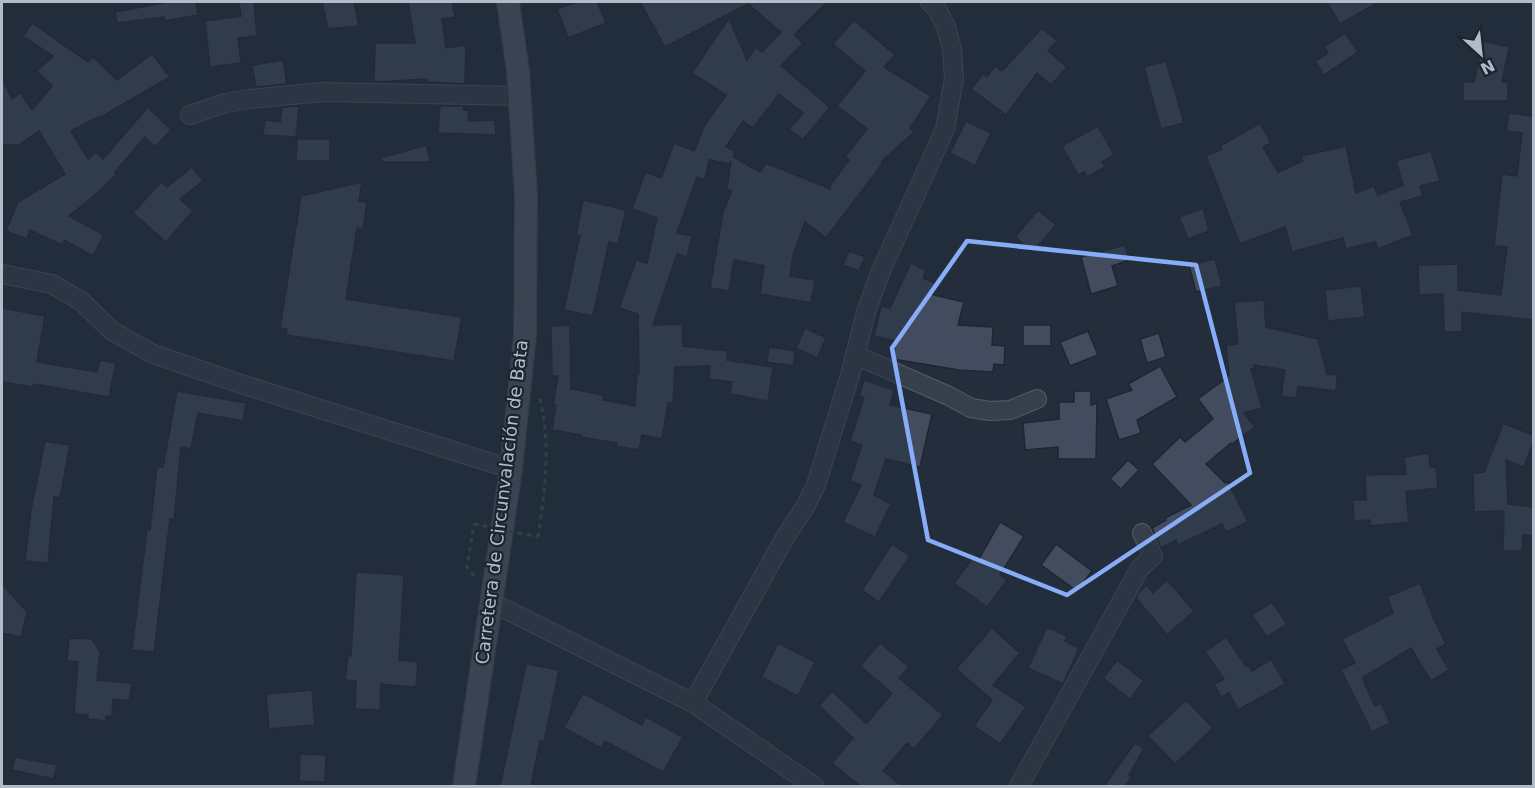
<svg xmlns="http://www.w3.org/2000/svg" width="1535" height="788" viewBox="0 0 1535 788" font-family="'DejaVu Sans',sans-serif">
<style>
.building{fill:#424c5e;stroke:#1e2633;stroke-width:1.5}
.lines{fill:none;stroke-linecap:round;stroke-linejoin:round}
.minor-casing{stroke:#555d6a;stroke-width:20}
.major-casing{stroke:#404855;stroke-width:24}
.path{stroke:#43565a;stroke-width:3;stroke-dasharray:4.5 4.5;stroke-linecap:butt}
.minor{stroke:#373f4c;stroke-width:18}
.major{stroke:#555e6d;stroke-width:22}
.path-bridge{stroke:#43565a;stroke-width:3;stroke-dasharray:4.5 4.5;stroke-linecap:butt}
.marked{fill:none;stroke:#88adf8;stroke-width:4.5;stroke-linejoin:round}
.labels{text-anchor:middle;stroke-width:4.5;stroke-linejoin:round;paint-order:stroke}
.street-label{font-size:18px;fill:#b3bac8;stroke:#1c2431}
</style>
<rect width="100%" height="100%" fill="#232d3c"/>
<!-- building -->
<g class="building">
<polygon points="168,2 196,2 198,15 165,21 164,17 117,23 115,12"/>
<polygon points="239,2 254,2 257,36 238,38 241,63 210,67 205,21 241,16"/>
<polygon points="322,2 354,2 359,26 328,29"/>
<polygon points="408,2 452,2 455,17 442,19 446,48 466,45 465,84 427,82 427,79 374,82 375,43 415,43"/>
<polygon points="577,2 597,2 606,23 568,38 557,9"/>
<polygon points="640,2 827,2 794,35 803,43 781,66 830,107 803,140 789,129 803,113 779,94 753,128 743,121 726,147 735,151 733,157 760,172 766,163 831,189 829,187 849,160 845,157 867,129 837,106 865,71 833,44 854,20 895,55 884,67 931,96 910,128 914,132 881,162 883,163 826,238 805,222 793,256 790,276 815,280 811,303 760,294 764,266 734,260 729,291 710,288 723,212 732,191 727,189 731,161 730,164 709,160 705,180 697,177 677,233 692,236 687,257 677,254 653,325 682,324 683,346 728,351 727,360 773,367 768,401 730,394 732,382 709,379 710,366 675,367 673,403 668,403 662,439 642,435 639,450 616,446 617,443 581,437 581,435 552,430 556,405 553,405 558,376 552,376 551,326 570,325 571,389 604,395 603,400 635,406 637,374 639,374 638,314 619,308 636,260 647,263 657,218 632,209 645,172 661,178 674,143 694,151 705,125 726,95 692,73 729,18 747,60 756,47 762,52 781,32 748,4 665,47"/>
<polygon points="1327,2 1379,2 1340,24"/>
<polygon points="32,23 88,62 93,57 117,80 152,54 170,77 99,118 98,117 71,131 88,159 96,152 103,159 148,107 171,130 155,147 145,137 115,172 117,174 94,196 69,216 104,235 93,256 64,240 62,245 30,230 27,239 6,231 18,202 65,174 39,131 19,145 2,145 2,78 12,99 21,93 32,110 52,86 37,71 53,56 23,36"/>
<polygon points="1042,28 1057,41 1048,51 1067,67 1051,85 1037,73 1006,115 971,89 983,74 987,77 995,66 1002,71"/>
<polygon points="1345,33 1358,52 1324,75 1315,61 1328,53 1324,47"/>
<polygon points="1483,41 1509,47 1502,82 1508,82 1508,101 1463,101 1463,82 1474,82"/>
<polygon points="283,60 287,84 256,87 252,65"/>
<polygon points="1166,61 1184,123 1161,129 1144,67"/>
<polygon points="299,106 296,137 263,135 265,120 280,122 282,107"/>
<polygon points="440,106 464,106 463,110 469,111 468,121 495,120 496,135 438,133"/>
<polygon points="1509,113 1533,116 1533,320 1462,312 1462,332 1444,332 1443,294 1419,295 1418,265 1458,264 1458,290 1501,295 1507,247 1494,246 1502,174 1517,176 1522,133 1506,131"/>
<polygon points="966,121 991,133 975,166 950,153"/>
<polygon points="1260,123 1271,143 1263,147 1278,172 1303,161 1301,156 1346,146 1356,193 1374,186 1378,195 1403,185 1396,161 1431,151 1440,181 1420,186 1423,196 1400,202 1413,235 1378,249 1375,242 1346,249 1343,238 1292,252 1285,227 1240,244 1206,156 1222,149 1220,146"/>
<polygon points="1098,126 1114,155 1102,162 1105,167 1087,177 1084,172 1078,175 1062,146"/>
<polygon points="297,139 330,139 330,161 296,161"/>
<polygon points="426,145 431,162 382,162 381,158"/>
<polygon points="192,167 203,181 180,199 193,211 166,242 133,213 161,182 167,187"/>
<polygon points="362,182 359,201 367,202 363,229 357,228 346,299 462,317 454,361 286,335 287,329 280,328 301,196"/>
<polygon points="583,200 626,210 618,244 609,242 593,316 564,310 580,235 576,235"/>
<polygon points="1203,208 1209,231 1188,239 1179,217"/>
<polygon points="1038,210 1056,225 1033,252 1015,237"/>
<polygon points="1125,245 1129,260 1112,266 1118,286 1091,294 1081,257"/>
<polygon points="849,251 865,257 859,271 843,265"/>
<polygon points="1215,259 1222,286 1196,292 1189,265"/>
<polygon points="911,263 926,270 923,278 935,283 930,294 964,302 958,325 993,327 992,345 1005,346 1004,365 994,364 993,372 959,370 893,359 896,341 874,336 881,306 890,308"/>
<polygon points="1361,286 1365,317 1328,321 1325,290"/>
<polygon points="1264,300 1266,327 1318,339 1327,374 1337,375 1336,391 1298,386 1296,398 1281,396 1285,370 1254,365 1254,369 1251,369 1262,408 1244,413 1255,427 1232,444 1231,443 1206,464 1225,483 1228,482 1248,522 1226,532 1222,524 1178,545 1176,540 1161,548 1152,528 1166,520 1165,518 1191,505 1152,464 1180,437 1185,442 1213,419 1198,399 1229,376 1226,345 1238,344 1234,302"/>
<polygon points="2,308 45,316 37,362 97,372 100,360 116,363 109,397 34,384 33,387 2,382"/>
<rect x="1023" y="325" width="28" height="21"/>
<polygon points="805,328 826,338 817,358 796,348"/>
<polygon points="1088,331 1098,355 1070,366 1060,342"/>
<polygon points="1159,333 1166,357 1147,363 1140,339"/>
<polygon points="769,347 795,351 793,366 767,362"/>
<polygon points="1160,366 1177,397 1137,420 1141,433 1119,440 1106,399 1132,390 1128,384"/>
<polygon points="864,380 894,390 890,405 932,414 920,467 886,459 874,495 891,504 875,537 843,522 861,485 850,481 862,445 850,441 864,398 859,396"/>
<polygon points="177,391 246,403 243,421 198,413 191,449 181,447 174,520 170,519 154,652 132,650 147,530 150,530 157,467 163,467"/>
<polygon points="1074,391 1091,391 1091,405 1097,403 1096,459 1058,459 1058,447 1025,450 1023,423 1059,419 1059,402 1074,402"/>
<polygon points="1505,419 1505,424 1533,435 1533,443 1524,467 1506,460 1508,504 1533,507 1533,536 1523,535 1522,551 1503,551 1504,511 1474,512 1473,473 1484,472"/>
<polygon points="45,441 70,445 60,498 54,497 48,563 25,561 31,510"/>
<polygon points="1429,453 1430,467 1436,467 1438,488 1406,492 1409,522 1370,526 1370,520 1354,521 1353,500 1366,500 1365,475 1406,474 1404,457"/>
<polygon points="1128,460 1139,470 1121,489 1110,479"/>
<polygon points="1000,522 1024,536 1000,575 1007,580 987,607 954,583 974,556 979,559"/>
<polygon points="892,544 910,556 879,602 862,590"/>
<polygon points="1056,544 1092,571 1077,591 1041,565"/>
<polygon points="356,572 404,575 399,660 418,662 416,687 381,684 380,710 355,709 356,681 345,680 348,655 351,656"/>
<polygon points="1167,580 1194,611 1167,635 1136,598 1140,591 1147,585 1153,593"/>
<polygon points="1420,583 1433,617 1446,644 1437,649 1449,670 1431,681 1411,648 1362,678 1375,706 1381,703 1390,723 1372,732 1341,670 1355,663 1342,639 1393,613 1387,597"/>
<polygon points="2,584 27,612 21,637 2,633"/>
<polygon points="1272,602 1287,624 1267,637 1252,615"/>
<polygon points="1047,627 1067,636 1065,641 1079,648 1063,684 1028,668"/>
<polygon points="992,628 1020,653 993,685 1026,707 1000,744 974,726 992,700 956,669"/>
<polygon points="1226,637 1246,666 1248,665 1252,671 1271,659 1285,684 1238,710 1229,693 1221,697 1214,684 1224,679 1205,652"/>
<polygon points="69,638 92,639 100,652 97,680 132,683 129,701 113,699 112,717 106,716 106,721 88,719 88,715 74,714 78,662 67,661"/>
<polygon points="778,643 815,662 798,696 761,677"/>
<polygon points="880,643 909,667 899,678 943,715 914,749 907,743 883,771 902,786 860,786 832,763 853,738 819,706 832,691 866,723 868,722 892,693 860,666"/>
<polygon points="1117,660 1144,681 1130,699 1103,678"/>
<polygon points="526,664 559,670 544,742 540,741 531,786 500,786"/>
<polygon points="312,690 315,725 269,729 266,694"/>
<polygon points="583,693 642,725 646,717 683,737 663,772 605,741 601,748 564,728"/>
<polygon points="1186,700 1213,728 1175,764 1148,736"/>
<polygon points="1135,743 1144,748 1129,775 1132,777 1125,786 1104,786"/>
<polygon points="300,754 326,755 325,782 299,781"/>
<polygon points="15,757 57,765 54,779 12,770"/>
</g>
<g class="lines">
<defs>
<g id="minor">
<polyline points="190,115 225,103 250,99 322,92 520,96"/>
<polyline points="2,274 52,284 81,301 112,331 153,354 241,384 511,469"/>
<polyline points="855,355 949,396 971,408 990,411 1010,410 1037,399"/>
<polyline points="491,602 693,703 814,786"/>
<polyline points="693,703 787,534 805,507 816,485 850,375 866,312 881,271 945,129 954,79 952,49 946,27 937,9 930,2"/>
<polyline points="1019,786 1140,568 1153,556 1142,533"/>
</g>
<polyline id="major" points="464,786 511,469 525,335 526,196 518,71 508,2"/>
</defs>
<!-- minor casing -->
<use href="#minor" class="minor-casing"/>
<!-- major casing -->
<use href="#major" class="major-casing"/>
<!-- path -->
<g class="path">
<path d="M538,537C545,492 551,444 540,399"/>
<polyline points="474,576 467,567 474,524"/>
</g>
<!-- minor -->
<use href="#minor" class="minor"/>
<!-- major -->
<use href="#major" class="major"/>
<!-- path-bridge -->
<polyline class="path-bridge" points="474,524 538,537"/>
</g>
<!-- marked area -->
<path d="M0 0H1535V788H0ZM967,241L1196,265L1250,473L1067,595L928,540L892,348Z" fill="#232d3c" fill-opacity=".55" fill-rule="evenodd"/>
<path class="marked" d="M967,241L1196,265L1250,473L1067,595L928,540L892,348Z"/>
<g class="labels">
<!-- street labels -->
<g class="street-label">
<text transform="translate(502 502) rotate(-83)" y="6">Carretera de Circunvalación de Bata</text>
</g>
</g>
<!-- border -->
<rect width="1535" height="788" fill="none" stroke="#b3bac8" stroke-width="6"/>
<!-- north arrow -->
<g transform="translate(1481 54) rotate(153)" stroke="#1c2431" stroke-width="4.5" paint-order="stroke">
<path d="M0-4.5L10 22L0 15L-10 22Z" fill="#b3bac8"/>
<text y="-9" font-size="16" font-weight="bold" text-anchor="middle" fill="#b3bac8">N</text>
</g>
</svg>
